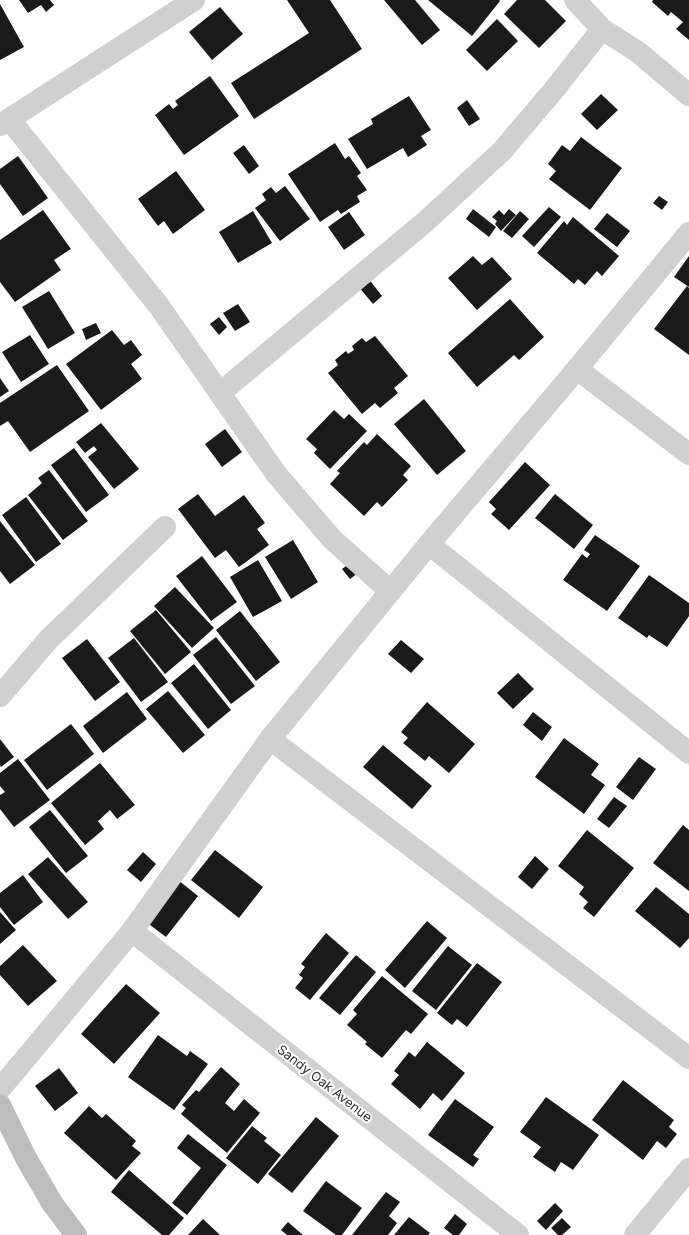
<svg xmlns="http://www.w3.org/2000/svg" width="689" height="1235" viewBox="0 0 689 1235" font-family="Inter,sans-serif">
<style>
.building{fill:#1a1a1a}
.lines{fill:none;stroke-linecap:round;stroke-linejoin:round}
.street{stroke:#d0d0d0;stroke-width:22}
.secondary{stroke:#bdbdbd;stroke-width:22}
.labels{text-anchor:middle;stroke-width:4;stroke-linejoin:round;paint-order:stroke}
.street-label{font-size:13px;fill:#333;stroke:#fff}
</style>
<rect width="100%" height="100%" fill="#fff"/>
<!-- building -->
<g class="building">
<polygon points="19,0 50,0 54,5 46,12 41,5 28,13"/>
<polygon points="287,0 330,0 362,49 254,119 231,83 309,33"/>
<polygon points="384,0 415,0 440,30 422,45"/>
<polygon points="428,0 499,0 500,1 472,36"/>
<polygon points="517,0 545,0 566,21 539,48 504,14"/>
<polygon points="653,0 689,0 689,40 676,29 683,22 671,12 668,16 652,2"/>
<polygon points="0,4 24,47 0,60"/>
<polygon points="220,7 243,34 212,60 189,32"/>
<polygon points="497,19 518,41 487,71 466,50"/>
<polygon points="210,76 239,116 184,155 155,115 169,104 173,109 178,105 175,101"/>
<polygon points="601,94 618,110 597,130 581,114"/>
<polygon points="409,96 431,130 421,136 427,145 408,157 403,148 367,169 348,139 373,124 371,119"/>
<polygon points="467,100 480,119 469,126 457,108"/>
<polygon points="581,137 622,168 590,210 549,179 556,171 548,164 562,145 570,151"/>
<polygon points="335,143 345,159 349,156 361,173 357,176 367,190 357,196 360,202 341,214 338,210 320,222 288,174"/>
<polygon points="244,145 259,166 249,174 233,153"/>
<polygon points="18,156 48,198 23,216 0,184 0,169"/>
<polygon points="176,171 205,210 173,234 164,221 158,226 138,199"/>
<polygon points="285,186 310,219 280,241 255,208 266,200 262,194 271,187 276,193"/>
<polygon points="659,196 668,202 662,210 653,203"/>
<polygon points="549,207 561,217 534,247 522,236"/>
<polygon points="473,209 496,227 489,237 466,219"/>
<polygon points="509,209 516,215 501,231 495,224 497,221 492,217 499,210 504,215"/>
<polygon points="43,210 71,249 54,260 61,270 15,302 0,282 0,240"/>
<polygon points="253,211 272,243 238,263 219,232"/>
<polygon points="520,211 529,219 512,238 503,231"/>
<polygon points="349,212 365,235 344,250 328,227"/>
<polygon points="607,213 630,231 617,247 594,229"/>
<polygon points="573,217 619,256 602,276 597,271 585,285 578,279 574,284 537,253 564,221 567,225"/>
<polygon points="473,256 482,265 492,257 512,279 477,310 448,278"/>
<polygon points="689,256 689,287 674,277"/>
<polygon points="368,278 382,296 373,304 358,286"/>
<polygon points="687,286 689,288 689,355 654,329"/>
<polygon points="49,291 75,333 48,349 22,307"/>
<polygon points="510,299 544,337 519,360 514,355 477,387 448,353"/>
<polygon points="238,304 250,322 235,331 223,313"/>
<polygon points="219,317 227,327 219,335 210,324"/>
<polygon points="96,323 101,333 86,340 82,329"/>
<polygon points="112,330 124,345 131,340 142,355 131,364 142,379 101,410 66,364"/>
<polygon points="30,335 49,364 21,382 2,352"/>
<polygon points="375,336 408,376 394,388 398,393 380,408 375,403 362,414 328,373 338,365 335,360 346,351 348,354 354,350 352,346 362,338 366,342"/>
<polygon points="57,365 89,411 30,452 8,421 0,426 0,403"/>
<polygon points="0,378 9,391 0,397"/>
<polygon points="424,399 466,451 437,475 394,424"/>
<polygon points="334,410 344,419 349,414 367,431 330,469 314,453 317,449 306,439"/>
<polygon points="101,423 139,469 114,489 88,457 97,450 94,446 85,453 76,442"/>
<polygon points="225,429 242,452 222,467 205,444"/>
<polygon points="377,434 411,466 403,475 408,480 382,507 377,502 364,516 330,484 340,473 337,471 364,442 367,445"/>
<polygon points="74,448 109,495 86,512 51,465"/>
<polygon points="525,462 550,485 509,530 491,514 496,509 489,502"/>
<polygon points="49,470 88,521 63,540 28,495 42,483 38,478"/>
<polygon points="198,494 215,516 244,495 265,523 257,529 269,545 239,567 226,550 215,558 178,509"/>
<polygon points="555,494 593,525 574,549 535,518"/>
<polygon points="26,497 61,544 36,562 2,515"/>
<polygon points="0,521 35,565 10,584 0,571"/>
<polygon points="595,535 640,566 607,611 563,580 582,554 587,558 590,554 584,550"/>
<polygon points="293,540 318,582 291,599 265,557"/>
<polygon points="202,556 237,602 211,621 176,576"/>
<polygon points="258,560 282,601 253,617 230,577"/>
<polygon points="350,563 358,573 350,579 342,569"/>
<polygon points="649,575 689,603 689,616 667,647 649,635 647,638 618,618"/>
<polygon points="175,587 214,628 192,648 154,606"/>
<polygon points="156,610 191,652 165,674 130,631"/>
<polygon points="240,611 280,662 256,681 216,630"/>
<polygon points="216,637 255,686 231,704 193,655"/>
<polygon points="134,638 168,682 141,702 108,658"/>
<polygon points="87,639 120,682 95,701 62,658"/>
<polygon points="401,640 424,659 411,673 388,654"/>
<polygon points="194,664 231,710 208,729 171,683"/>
<polygon points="518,673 534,689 513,709 497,693"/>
<polygon points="168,691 205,735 183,753 146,709"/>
<polygon points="127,692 147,719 103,753 83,726"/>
<polygon points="427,702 475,744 449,773 429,756 425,761 403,743 408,738 401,732"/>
<polygon points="533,712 552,727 542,741 523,725"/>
<polygon points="71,724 94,754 47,790 24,760"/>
<polygon points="564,738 599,764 591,775 605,785 584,814 535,777"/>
<polygon points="0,739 14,757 1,767 0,765"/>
<polygon points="383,745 432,786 412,809 363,767"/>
<polygon points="639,757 656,769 633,800 616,787"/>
<polygon points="18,759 50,800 14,827 0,809 0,795 5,792 0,786 0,773"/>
<polygon points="100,763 135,805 117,819 110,810 98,821 104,829 85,845 51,803"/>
<polygon points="614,797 627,806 609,828 597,819"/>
<polygon points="50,810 88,856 66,873 29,827"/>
<polygon points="683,825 689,830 689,891 653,863"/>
<polygon points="587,830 634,868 594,917 583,908 588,902 579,894 584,887 558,866"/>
<polygon points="215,850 263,887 239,918 191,880"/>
<polygon points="143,852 156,864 141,882 127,870"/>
<polygon points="535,856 549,869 532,889 518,877"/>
<polygon points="48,857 88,902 68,919 28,874"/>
<polygon points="23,875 43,902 14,925 0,907 0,893"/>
<polygon points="178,880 198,896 166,937 146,922"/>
<polygon points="656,887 689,914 689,938 680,948 635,911"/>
<polygon points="0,912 16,930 0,944"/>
<polygon points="427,921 447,938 405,988 385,970"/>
<polygon points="326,933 349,953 310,1000 295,988 303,978 299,975 305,967 301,964"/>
<polygon points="23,945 57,981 28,1006 0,975 0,966"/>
<polygon points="448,946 472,965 436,1010 412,991"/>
<polygon points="356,955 376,972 340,1015 319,998"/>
<polygon points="477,963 502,982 467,1027 457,1019 452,1025 437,1013"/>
<polygon points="382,976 428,1014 411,1034 406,1030 382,1058 365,1044 367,1042 347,1025 357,1014 353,1010"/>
<polygon points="126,984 160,1013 114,1064 81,1034"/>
<polygon points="158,1035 187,1056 190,1051 208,1064 174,1110 128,1077"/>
<polygon points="427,1042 465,1073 442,1101 433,1093 420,1109 391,1084 399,1075 394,1071 409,1052 415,1057"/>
<polygon points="221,1067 240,1084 225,1103 234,1111 244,1099 260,1113 227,1153 181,1114 186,1108 182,1105 196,1090 199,1092"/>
<polygon points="59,1068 78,1093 55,1111 35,1086"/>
<polygon points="623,1080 674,1120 669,1127 677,1134 666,1148 657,1141 643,1160 592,1120"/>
<polygon points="546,1097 599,1135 573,1170 561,1162 555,1172 533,1157 541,1147 520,1132"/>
<polygon points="455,1099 494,1127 473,1155 479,1159 473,1167 428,1135"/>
<polygon points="89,1106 102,1118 106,1114 136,1141 132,1146 141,1153 116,1180 64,1133"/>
<polygon points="316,1117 339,1136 292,1193 268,1174"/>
<polygon points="252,1126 267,1138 264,1141 281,1155 258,1184 226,1158"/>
<polygon points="188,1134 227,1165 187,1215 172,1203 201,1168 177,1148"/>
<polygon points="129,1170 184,1218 169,1235 162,1235 111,1192"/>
<polygon points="326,1181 362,1208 342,1235 336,1235 303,1211"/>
<polygon points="386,1192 400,1202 389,1216 397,1223 388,1235 352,1235"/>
<polygon points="555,1203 563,1211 546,1230 537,1221"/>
<polygon points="455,1214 467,1224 459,1235 453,1235 444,1228"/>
<polygon points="409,1217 430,1233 428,1235 394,1235"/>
<polygon points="562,1218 571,1227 562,1235 558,1235 551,1228"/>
<polygon points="203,1219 220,1235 188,1235"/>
<polygon points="288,1222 303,1235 287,1235 281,1230"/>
</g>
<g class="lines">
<!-- street -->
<g class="street">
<polyline points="575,0 602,29 638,52 689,95"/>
<polyline points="10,120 159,306 277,475 332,539 390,591"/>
<polyline points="0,125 194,0"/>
<polyline points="577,369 689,454"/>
<polyline points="220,393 425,222 502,151 553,91 602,29"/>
<polyline points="429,544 689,753"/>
<polyline points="0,696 48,640 165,527"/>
<polyline points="270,739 689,1058"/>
<polyline points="132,931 518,1235"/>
<polyline points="0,1089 132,931 270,739 429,544 577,369 689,233"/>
<polyline points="635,1235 689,1169"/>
</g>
<!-- secondary -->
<polyline class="secondary" points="0,1105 26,1158 52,1203 76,1235"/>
</g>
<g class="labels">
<!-- street labels -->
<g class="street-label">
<text transform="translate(325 1083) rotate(38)" y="5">Sandy Oak Avenue</text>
</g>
</g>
</svg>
